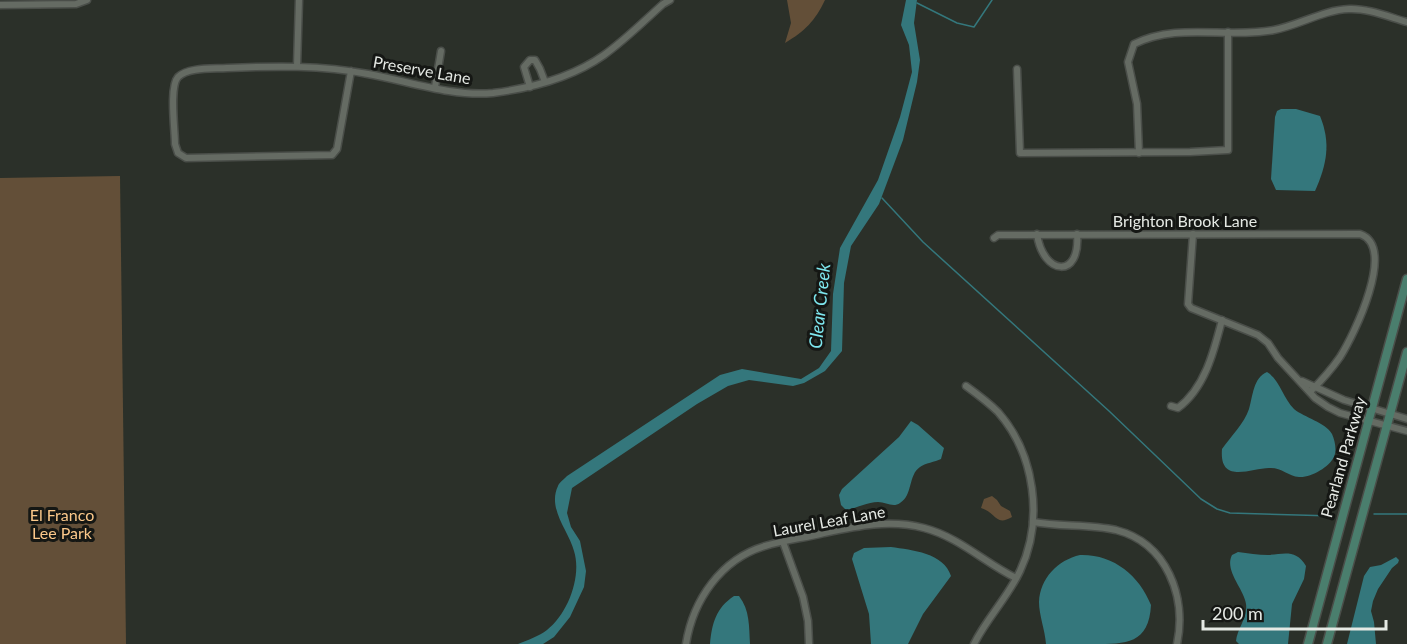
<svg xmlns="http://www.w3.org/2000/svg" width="1407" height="644" viewBox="0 0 1407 644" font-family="Lato,sans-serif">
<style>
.green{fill:#634f38}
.water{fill:#34777c}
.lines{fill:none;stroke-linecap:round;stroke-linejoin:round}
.stream{stroke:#34777c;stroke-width:1.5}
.minor-casing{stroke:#4a4e49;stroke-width:9}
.secondary-casing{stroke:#4a4e49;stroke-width:11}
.minor{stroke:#656b63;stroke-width:6}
.secondary{stroke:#4a7e6d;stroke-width:8}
.labels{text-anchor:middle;stroke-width:6;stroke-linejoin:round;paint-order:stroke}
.street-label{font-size:16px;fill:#e5e9e4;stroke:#151714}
.park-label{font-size:16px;fill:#fbc88a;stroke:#151714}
.water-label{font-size:18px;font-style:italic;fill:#7ee7ee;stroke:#151714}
</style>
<rect width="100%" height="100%" fill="#2b3029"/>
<!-- green -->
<g class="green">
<path d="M787,0H825C815,21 805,31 785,43L791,23Z"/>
<polygon points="120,176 126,644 0,644 0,178"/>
<path d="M992,496L997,500L1001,506L1010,511L1012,517C995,527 996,512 981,508L984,499Z"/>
</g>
<!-- water -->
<g class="water">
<path d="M906,0H917L914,23L920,60L917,82L903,140L879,204L851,246L844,283L842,351L825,371L804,383L793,386L749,380L728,386L697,404L572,488L567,513L571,527L580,541L586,571L584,587L570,617L554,637L543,644H518C528,640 539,636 547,630C568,614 582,576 574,551C569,531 547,509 558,486C559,483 564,479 567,476L720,375L742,369L801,379L819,368L831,351L833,294L840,248L878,180L900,117L912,72L909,45L901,25Z"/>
<path d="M1281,109H1296L1320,116C1331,143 1327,164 1315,191L1276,190L1271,179L1275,117L1277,111Z"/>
<path d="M1267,372C1280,380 1283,398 1294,409C1305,418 1325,422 1332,434C1335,441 1337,450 1334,457C1329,467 1311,478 1299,477C1288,476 1281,467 1269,468C1251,468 1219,485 1222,449C1231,436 1244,424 1249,409C1253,396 1253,378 1267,372Z"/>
<path d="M911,421L918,425L944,448L941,459C935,462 925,463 920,467C908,475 913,495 900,503C893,508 886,502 878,502C868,502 857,508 846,510L841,505L839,495L842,489L899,437Z"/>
<path d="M891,547C912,550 944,553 951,576L923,614L908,644H871L869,614L852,559L854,553L864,548Z"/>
<path d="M1238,552C1248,553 1258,555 1268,555C1284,554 1296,549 1306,566L1304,579L1292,604L1288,644H1239L1236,641C1237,629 1248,617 1246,604C1244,589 1224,571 1232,555Z"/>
<path d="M1080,555C1113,554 1139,575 1151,605C1149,644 1126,644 1094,644C1078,644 1062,644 1046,644C1045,630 1039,615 1039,602C1040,578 1058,560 1080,555Z"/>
<polygon points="1396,557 1399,560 1398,563 1392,568 1378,589 1373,601 1371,611 1374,622 1376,644 1347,644 1364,576 1370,567 1381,565"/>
<path d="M734,596H739C750,610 749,627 750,644H710C712,623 716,608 734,596Z"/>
</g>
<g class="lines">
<!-- stream -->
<g class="stream">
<polyline points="917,3 957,23 974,27 992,0"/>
<polyline points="882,198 923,242 1109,411 1201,499 1217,509 1230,513 1334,516"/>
<polyline points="1374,514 1407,514"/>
</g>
<defs>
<g id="minor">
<polyline points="0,5 76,4 87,0"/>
<polyline points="297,66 299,0"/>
<polyline points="1017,69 1020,153 1190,152 1228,150 1228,32"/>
<path d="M351,71L337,149L332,155L186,158L178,153L175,144C175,130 169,87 178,77C188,67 213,69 227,68C274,66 321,65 368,74C408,81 452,97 493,93C532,88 573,77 604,55C625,40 644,21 663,4L670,0"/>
<polyline points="435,87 441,51"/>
<polyline points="530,87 524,67 530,60 535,60 540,69 545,82"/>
<path d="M1139,153L1137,104L1128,62L1134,44C1178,22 1227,39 1274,30C1300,25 1323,10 1349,9C1367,8 1389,17 1407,22"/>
<path d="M1037,234C1043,276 1081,279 1077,234"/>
<polyline points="1193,234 1188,304 1191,308 1258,335 1268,343 1278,358 1315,398 1328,407 1340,413 1407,431"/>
<path d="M994,238L998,235L1360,234C1397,247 1354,335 1340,357C1331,370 1321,381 1310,392"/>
<polyline points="1302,381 1344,400 1407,419"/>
<path d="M966,386C977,394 988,402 998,412C1035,454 1044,520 1020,571C1008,597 987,618 974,644"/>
<path d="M1171,406L1178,408C1205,388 1214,351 1222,320"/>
<path d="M1033,522C1061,527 1089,524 1116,530C1167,543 1187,597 1177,644"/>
<polyline points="783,542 803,597 808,621 809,644"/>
<path d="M686,644C693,600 721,559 765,546C784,540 805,538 824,533C857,526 890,519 924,528C959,537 985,563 1016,578"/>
</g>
<g id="secondary">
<polyline points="1308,644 1407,279"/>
<polyline points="1327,644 1407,352"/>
</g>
</defs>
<!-- minor casing -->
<use href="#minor" class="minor-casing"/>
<!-- secondary casing -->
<use href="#secondary" class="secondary-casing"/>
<!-- minor -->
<use href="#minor" class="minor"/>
<!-- secondary -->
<use href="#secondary" class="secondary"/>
</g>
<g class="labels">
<!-- street labels -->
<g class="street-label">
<text transform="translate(422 70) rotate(10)" y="6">Preserve Lane</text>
<text x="1185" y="227">Brighton Brook Lane</text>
<text transform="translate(1343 457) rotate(-74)" y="6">Pearland Parkway</text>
<text transform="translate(829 521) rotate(-10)" y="6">Laurel Leaf Lane</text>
</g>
<!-- park labels -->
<g class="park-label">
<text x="62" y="521">El Franco<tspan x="62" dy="18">Lee Park</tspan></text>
</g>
<!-- water labels -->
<g class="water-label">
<text transform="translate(820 306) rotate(-84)" y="6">Clear Creek</text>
</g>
</g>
<!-- scale -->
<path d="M1203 620v9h183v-9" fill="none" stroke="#e5e9e4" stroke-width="3"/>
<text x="1212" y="620" font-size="18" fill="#e5e9e4" stroke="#151714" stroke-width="4.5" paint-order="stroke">200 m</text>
</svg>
